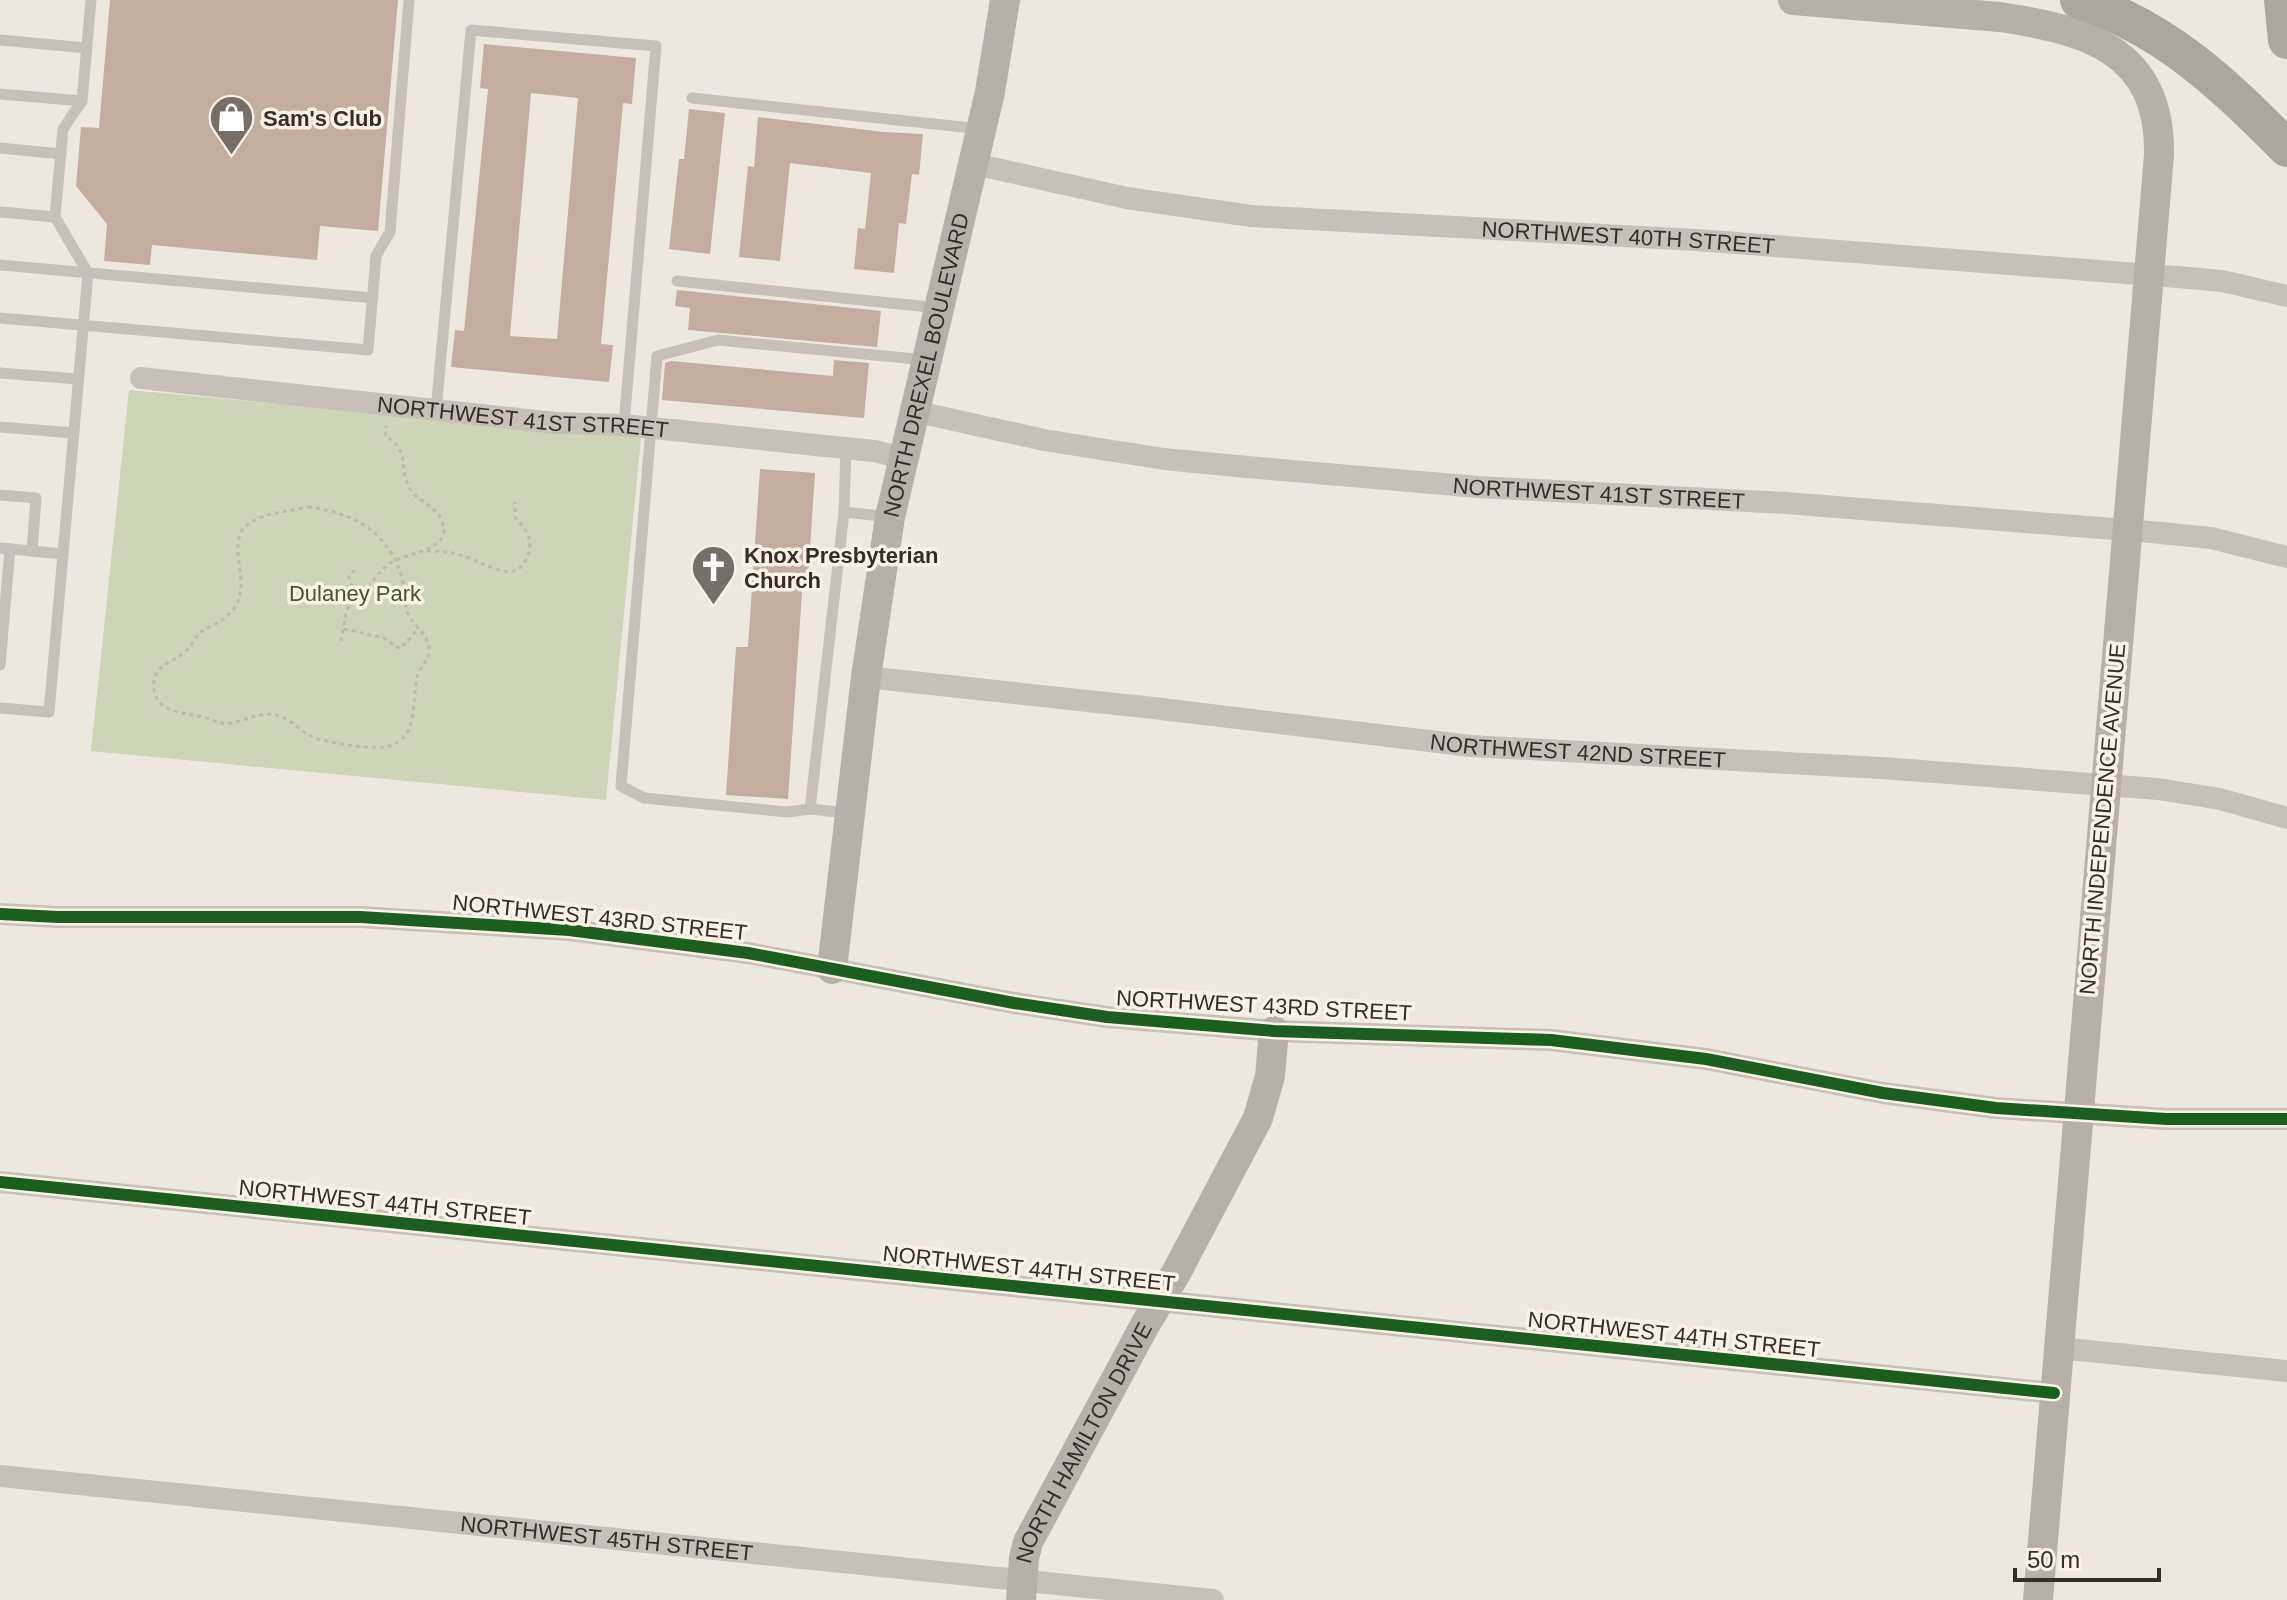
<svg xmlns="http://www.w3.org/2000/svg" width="2287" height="1600" viewBox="0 0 2287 1600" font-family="Helvetica,sans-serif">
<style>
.green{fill:#cdd4b8}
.building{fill:#c2ada0;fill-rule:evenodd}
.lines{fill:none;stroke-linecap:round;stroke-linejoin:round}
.path{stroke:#bfb8b1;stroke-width:3;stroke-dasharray:4 4;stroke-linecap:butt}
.lane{stroke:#c6c0b9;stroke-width:11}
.street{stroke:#c6c0b9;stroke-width:22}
.secondary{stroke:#b7b0a9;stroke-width:30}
.highway{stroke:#aca69e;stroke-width:38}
.cycleway-casing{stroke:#faf2e6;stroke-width:17}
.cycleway{stroke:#1b5e20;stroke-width:12}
.labels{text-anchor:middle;stroke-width:7;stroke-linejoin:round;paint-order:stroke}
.poi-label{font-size:22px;font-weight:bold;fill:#372d27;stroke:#faf2e6;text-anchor:start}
.street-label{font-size:22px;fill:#372d27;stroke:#faf2e6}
.park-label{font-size:22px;fill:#435729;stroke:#faf2e6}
</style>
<rect width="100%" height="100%" fill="#ede8df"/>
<!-- green -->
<polygon class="green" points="129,390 641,437 606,800 91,751"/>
<!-- building -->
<g class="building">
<polygon points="110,0 398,0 378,231 320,226 317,260 152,245 150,265 104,261 107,224 76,186 81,127 99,128"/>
<path d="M484,44L636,58L632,104L623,103L601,344L613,345L609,382L451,367L455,330L464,331L488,89L480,88ZM531,93L578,98L557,339L510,336Z"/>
<polygon points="689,109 725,113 710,254 669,249 679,159 684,159"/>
<polygon points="758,117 884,132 923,134 919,175 912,174 906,224 899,223 894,273 854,269 858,228 865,229 871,173 790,163 780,261 739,257 748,166 754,167"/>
<polygon points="677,290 881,311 877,347 688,330 690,308 675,306"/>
<polygon points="834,360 869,363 864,418 662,400 665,363 671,361 833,376"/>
<polygon points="760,469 815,473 808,578 803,578 788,799 726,795 736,647 748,647"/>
</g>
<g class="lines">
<!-- path -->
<g class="path">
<path d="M308,507C353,512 389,532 402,578C405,590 404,603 408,614C414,627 429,634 429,650C429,661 420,667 417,677C411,702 420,742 384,747C369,749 326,743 313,737C300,731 291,719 276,715C253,710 234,731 212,720C193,711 157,717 154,689C151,664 173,664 186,651C192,645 195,637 201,632C209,626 220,623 227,616C262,587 215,539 255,520C270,512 291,511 308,507Z"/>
<path d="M427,551C440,551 452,552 464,556C483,562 517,588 528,555C534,538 525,529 515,517V502"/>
<path d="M354,592L367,590C374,579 381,569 392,562C408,552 456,551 441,519C435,505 418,502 410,489C397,466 412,451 385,436L386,425"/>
<polyline points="344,629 384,638 400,649 419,628"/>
<polyline points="341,641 346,613 354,592 349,577 354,570"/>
</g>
<!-- lane -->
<g class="lane">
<polyline points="0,40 87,48"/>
<polyline points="0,94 82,101"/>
<polyline points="692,98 981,129"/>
<polyline points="0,148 61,154"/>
<polyline points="0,212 55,217"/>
<polyline points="0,265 373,298"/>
<polyline points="677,281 939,308"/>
<polyline points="0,318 368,350 376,256 390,232 409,0"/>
<polyline points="0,373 78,379"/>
<polyline points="436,411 471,30 656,46 624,425"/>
<polyline points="0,427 74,433"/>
<polyline points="0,495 36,498 32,551"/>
<polyline points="844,512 890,517"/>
<polyline points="0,548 63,554"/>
<polyline points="0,665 10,549"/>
<polyline points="0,708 49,712 88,273 55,217 63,129 82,101 91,0"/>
<polyline points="810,809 844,512 846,448"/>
<polyline points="848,813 810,809 787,812 644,798 621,786 657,356 718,340 926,360"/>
</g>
<!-- street -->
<g class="street">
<path id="s1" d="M974,164L1127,198L1251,216L1697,240L2177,277L2222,281L2287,296"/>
<path id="s2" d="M141,378L556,423L624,425L874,451L903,458"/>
<path id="s3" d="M913,411L1044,440L1164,459L1247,467L1478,487L1786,503L2151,532L2211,538L2287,557"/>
<path id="s4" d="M866,677L1153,708L1471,746L1882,768L2158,789L2220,799L2287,818"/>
<polyline points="0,914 58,917 360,917 569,930 748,953 1014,1003 1107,1017 1274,1031 1551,1040 1706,1059 1883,1093 1996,1108 2166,1119 2287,1119"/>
<polyline points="0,1182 2054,1393"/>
<polyline points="2058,1348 2287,1371"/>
<path id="s5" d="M0,1476L1213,1600"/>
</g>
<!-- secondary -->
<g class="secondary">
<path d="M1793,0L2000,17C2088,30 2161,51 2159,155L2038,1600"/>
<path id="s6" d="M832,969L866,677L890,517L990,92L1005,0"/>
<path id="s7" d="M1021,1600L1024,1558L1028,1542L1145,1325L1176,1273L1258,1118L1270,1076L1274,1031"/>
</g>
<!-- highway -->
<g class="highway">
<path d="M2079,0C2167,29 2223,84 2287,148"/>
<polyline points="2283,0 2287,40"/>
</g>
<defs>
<g id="cycleway">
<polyline points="0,914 58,917 360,917 569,930 748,953 1014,1003 1107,1017 1274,1031 1551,1040 1706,1059 1883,1093 1996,1108 2166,1119 2287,1119"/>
<polyline points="0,1182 2054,1393"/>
</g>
</defs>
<!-- cycleway casing -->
<use href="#cycleway" class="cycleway-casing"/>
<!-- cycleway -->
<use href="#cycleway" class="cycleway"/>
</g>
<!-- icons -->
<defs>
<symbol id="shop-pin" viewBox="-11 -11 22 30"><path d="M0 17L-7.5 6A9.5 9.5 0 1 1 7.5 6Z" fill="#776e67" stroke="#faf2e6"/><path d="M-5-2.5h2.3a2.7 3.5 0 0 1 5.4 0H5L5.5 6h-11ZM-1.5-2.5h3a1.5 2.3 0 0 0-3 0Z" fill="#fff"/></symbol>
<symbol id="church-pin" viewBox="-11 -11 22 30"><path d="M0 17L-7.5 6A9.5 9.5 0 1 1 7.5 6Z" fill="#776e67" stroke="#faf2e6"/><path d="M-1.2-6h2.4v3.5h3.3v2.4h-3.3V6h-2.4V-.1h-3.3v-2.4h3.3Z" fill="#fff"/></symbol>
</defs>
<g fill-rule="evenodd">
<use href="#shop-pin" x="206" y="92" width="51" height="69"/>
<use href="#church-pin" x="688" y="542" width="51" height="69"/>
</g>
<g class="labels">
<!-- poi labels -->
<g class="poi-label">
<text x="263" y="126">Sam's Club</text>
<text x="744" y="563">Knox Presbyterian<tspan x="744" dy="25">Church</tspan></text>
</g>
<!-- street labels -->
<g class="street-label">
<text dy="8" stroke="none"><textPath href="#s1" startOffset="660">NORTHWEST 40TH STREET</textPath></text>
<text dy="8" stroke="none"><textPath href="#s6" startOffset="612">NORTH DREXEL BOULEVARD</textPath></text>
<text dy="8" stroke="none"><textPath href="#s2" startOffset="384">NORTHWEST 41ST STREET</textPath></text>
<text dy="8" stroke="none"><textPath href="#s3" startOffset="692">NORTHWEST 41ST STREET</textPath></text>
<text dy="8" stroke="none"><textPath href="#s4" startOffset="716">NORTHWEST 42ND STREET</textPath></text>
<text transform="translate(2102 819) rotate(-85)" y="8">NORTH INDEPENDENCE AVENUE</text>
<text transform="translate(600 917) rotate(6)" y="8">NORTHWEST 43RD STREET</text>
<text transform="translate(1264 1005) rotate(3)" y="8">NORTHWEST 43RD STREET</text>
<text transform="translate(385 1202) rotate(6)" y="8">NORTHWEST 44TH STREET</text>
<text transform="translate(1029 1268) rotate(6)" y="8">NORTHWEST 44TH STREET</text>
<text transform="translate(1674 1334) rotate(6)" y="8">NORTHWEST 44TH STREET</text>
<text dy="8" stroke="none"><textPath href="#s7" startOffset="172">NORTH HAMILTON DRIVE</textPath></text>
<text dy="8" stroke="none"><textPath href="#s5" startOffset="610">NORTHWEST 45TH STREET</textPath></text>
</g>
<!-- park labels -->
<g class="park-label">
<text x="355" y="601">Dulaney Park</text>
</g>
</g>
<!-- scale -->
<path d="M2015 1568v12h144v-12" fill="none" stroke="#372d27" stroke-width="4"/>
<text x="2027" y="1568" font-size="24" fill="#372d27" stroke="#faf2e6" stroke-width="6" paint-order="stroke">50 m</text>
</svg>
